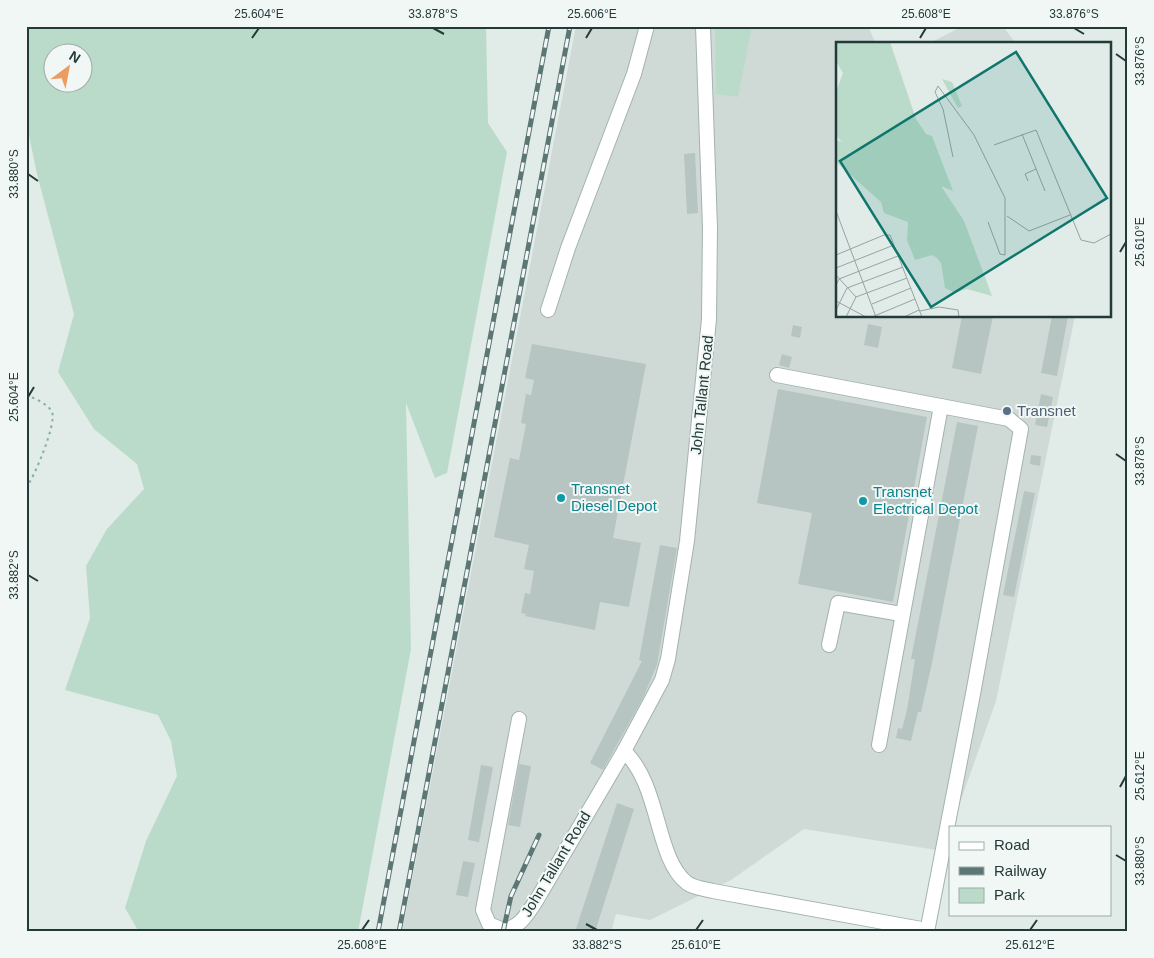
<svg xmlns="http://www.w3.org/2000/svg" width="1154" height="958" viewBox="0 0 1154 958" font-family="Arial,sans-serif">
<style>
.built{fill:#cfdad7}
.green{fill:#badbc9;fill-rule:evenodd}
.building{fill:#b6c5c2}
.lines{fill:none;stroke-linecap:round;stroke-linejoin:round}
.minor-casing{stroke:#a4b2b0;stroke-width:16}
.path{stroke:#82ada8;stroke-width:2;stroke-dasharray:2.5 4;stroke-linecap:butt}
.minor{stroke:#fff;stroke-width:14}
.rail-casing{stroke:#5c7674;stroke-width:5}
.rail{stroke:#f1f7f5;stroke-width:3;stroke-dasharray:9;stroke-linecap:butt}
.ticks{fill:none;stroke:#223a38;stroke-width:2}
.service-dot{fill:#5c6f8a;stroke:#f1f7f5;stroke-width:2}
.culture-dot{fill:#0f9aa8;stroke:#f1f7f5;stroke-width:2}
.labels{text-anchor:middle;stroke-width:4;stroke-linejoin:round;paint-order:stroke}
.street-label{font-size:15px;fill:#223a38;stroke:#f1f7f5}
.service-label{font-size:15px;fill:#4e5e75;stroke:#f1f7f5;text-anchor:start}
.culture-label{font-size:15px;fill:#0d838f;stroke:#f1f7f5;text-anchor:start}
.inset-road{fill:none;stroke:#95a4a2;stroke-width:1}
.view{fill:#0f766e;fill-opacity:0.15;stroke:#0f766e;stroke-width:2.5}
.inset-edge{fill:none;stroke:#223a38;stroke-width:2.5}
.neatline{fill:none;stroke:#223a38;stroke-width:2}
.ticks-label{font-size:12px;text-anchor:middle;fill:#223a38}
</style>
<rect width="100%" height="100%" fill="#e1ebe8"/>
<!-- built -->
<g class="built">
<polygon points="576,26 868,26 876,44 838,44 838,316 1075,316 996,701 943,851 804,829 731,880 650,920 616,914 611,932 402,932"/>
<polygon points="963,26 1003,26 1016,44 928,44"/>
</g>
<!-- green -->
<g class="green">
<path d="M26,26H486L488,123L507,152L447,473L435,478L406,403L411,649L358,932H139L125,908L146,841L177,776L171,741L158,715L65,690L90,618L86,566L107,529L144,489L137,464L94,429L58,372L74,314L37,174L26,121ZM52,52H82V82H52Z"/>
<polygon points="715,26 752,26 738,97 716,94"/>
</g>
<!-- building -->
<g class="building">
<polygon points="695,153 698,213 687,214 684,154"/>
<polygon points="962,316 993,316 981,374 952,368"/>
<polygon points="1052,316 1068,316 1057,376 1041,373"/>
<polygon points="868,324 882,327 878,348 864,345"/>
<polygon points="793,325 802,327 800,338 791,336"/>
<polygon points="532,344 646,364 613,538 641,543 629,607 600,602 595,630 525,616 526,614 521,613 525,593 530,594 534,571 524,569 529,545 494,537 510,458 519,460 526,424 521,423 526,394 531,395 534,380 525,378"/>
<polygon points="782,354 792,357 789,368 779,365"/>
<polygon points="778,389 927,417 893,602 798,584 812,513 757,503"/>
<polygon points="1041,394 1053,397 1047,427 1035,425"/>
<polygon points="957,422 978,426 932,663 921,712 918,712 911,741 896,738 898,728 902,729 907,710 915,659 911,659"/>
<polygon points="1031,455 1041,456 1040,466 1030,464"/>
<polygon points="1024,491 1035,493 1014,597 1003,595"/>
<polygon points="660,545 677,548 657,665 643,698 603,770 590,763 642,661 639,660"/>
<polygon points="519,764 531,766 520,827 508,825"/>
<polygon points="481,765 493,767 479,842 468,840"/>
<polygon points="617,803 634,809 595,932 575,932"/>
<polygon points="463,861 475,863 468,897 456,895"/>
</g>
<g class="lines">
<defs>
<g id="minor">
<polyline points="548,310 568,248 634,74 647,26"/>
<polyline points="777,375 1009,419 1021,429 973,694 927,932"/>
<polyline points="829,645 838,603 901,614"/>
<path d="M519,719L483,910L489,924L503,930C520,928 527,914 536,901L624,751L662,680L668,659L687,541L709,319L710,228L703,26"/>
<polyline points="879,745 941,406"/>
<path d="M624,751C661,786 655,858 687,883C694,888 705,889 713,891L927,930"/>
</g>
</defs>
<!-- minor casing -->
<use href="#minor" class="minor-casing"/>
<!-- path -->
<path class="path" d="M26,395C34,398 48,404 52,412C57,423 34,478 26,488"/>
<!-- minor -->
<use href="#minor" class="minor"/>
<defs>
<g id="rail">
<polyline points="378,932 549,26"/>
<polyline points="399,932 570,26"/>
<polyline points="503,932 511,896 539,835"/>
</g>
</defs>
<!-- rail casing -->
<use href="#rail" class="rail-casing"/>
<!-- rail -->
<use href="#rail" class="rail"/>
</g>
<!-- ticks -->
<path class="ticks" d="M433,28L444,34M1074,28L1084,34M252,38L259,28M586,38L592,28M920,38L926,28M1116,54L1126,61M28,174L38,181M1120,252L1126,242M28,397L34,387M1116,454L1126,461M28,575L38,581M1120,787L1126,776M1116,855L1126,861M586,924L597,930M362,930L369,920M696,930L703,920M1030,930L1037,920"/>
<!-- markers -->
<circle class="service-dot" cx="1007" cy="411" r="5"/>
<g class="culture-dot">
<circle cx="561" cy="498" r="5"/>
<circle cx="863" cy="501" r="5"/>
</g>
<g class="labels">
<!-- street labels -->
<g class="street-label">
<text transform="translate(702 395) rotate(-84)" y="5">John Tallant Road</text>
<text transform="translate(556 864) rotate(-59)" y="5">John Tallant Road</text>
</g>
<!-- service labels -->
<g class="service-label">
<text x="1017" y="416">Transnet</text>
</g>
<!-- culture labels -->
<g class="culture-label">
<text x="571" y="494">Transnet<tspan x="571" dy="17">Diesel Depot</tspan></text>
<text x="873" y="497">Transnet<tspan x="873" dy="17">Electrical Depot</tspan></text>
</g>
</g>
<!-- overview -->
<g transform="translate(836 42)">
<rect width="275" height="275" fill="#e1ebe8"/>
<path d="M0,0H54L80,77L90,92L96,94L117,149L105,144L128,179L156,254L131,247L119,251L109,246L105,221L101,216L96,213L79,218L71,198L72,180L48,171L45,160L0,120V98L6,100L0,94V50L7,31L0,19ZM106,37L116,40L126,64L122,66Z" fill="#badbc9"/>
<path class="inset-road" d="M186,92L209,149M158,103L200,88L245,198L258,201L275,192M117,115L107,67L99,50L102,44L138,93L169,156V213L164,212L152,180M192,139L189,132L200,127M0,169L40,275M171,174L193,189L234,173M0,213L48,193H54L86,275M0,226L58,203M0,233L20,255M0,243L3,237L62,214M0,259L30,275M36,262L75,246M0,268L11,246L67,225M84,269L103,265L122,268L123,275M10,275L20,255L71,236M36,275L79,257M68,275L83,268"/>
<path class="view" d="M180,10L271,156L95,265L4,119Z"/>
<rect width="275" height="275" class="inset-edge"/>
</g>
<!-- border -->
<rect width="1154" height="958" fill="none" stroke="#f1f7f5" stroke-width="55"/>
<!-- legend -->
<rect x="949" y="826" width="162" height="90" fill="#f1f7f5" stroke="#9eaba9"/>
<rect x="959" y="842" width="25" height="8" fill="#ffffff" stroke="#9eaba9"/>
<text x="994" y="850" font-size="15" fill="#223a38">Road</text>
<rect x="959" y="867" width="25" height="8" fill="#5c7674" stroke="#9eaba9"/>
<text x="994" y="876" font-size="15" fill="#223a38">Railway</text>
<rect x="959" y="888" width="25" height="15" fill="#badbc9" stroke="#9eaba9"/>
<text x="994" y="900" font-size="15" fill="#223a38">Park</text>
<!-- north arrow -->
<g transform="translate(68 68) rotate(32)"><circle r="24" fill="#f1f7f5" stroke="#9eaba9"/>
<path d="M0-4L9 19L0 12L-9 19Z" fill="#eb9c5e"/>
<text y="-8" font-size="14" font-weight="bold" text-anchor="middle" fill="#223a38">N</text>
</g>
<rect x="28" y="28" width="1098" height="902" class="neatline"/>
<g class="ticks-label">
<text x="259" y="18">25.604°E</text>
<text x="433" y="18">33.878°S</text>
<text x="592" y="18">25.606°E</text>
<text x="926" y="18">25.608°E</text>
<text x="1074" y="18">33.876°S</text>
<text transform="translate(1140 61) rotate(-90)" y="4">33.876°S</text>
<text transform="translate(14 174) rotate(-90)" y="4">33.880°S</text>
<text transform="translate(1140 242) rotate(-90)" y="4">25.610°E</text>
<text transform="translate(14 397) rotate(-90)" y="4">25.604°E</text>
<text transform="translate(1140 461) rotate(-90)" y="4">33.878°S</text>
<text transform="translate(14 575) rotate(-90)" y="4">33.882°S</text>
<text transform="translate(1140 776) rotate(-90)" y="4">25.612°E</text>
<text transform="translate(1140 861) rotate(-90)" y="4">33.880°S</text>
<text x="362" y="949">25.608°E</text>
<text x="597" y="949">33.882°S</text>
<text x="696" y="949">25.610°E</text>
<text x="1030" y="949">25.612°E</text>
</g>
</svg>
